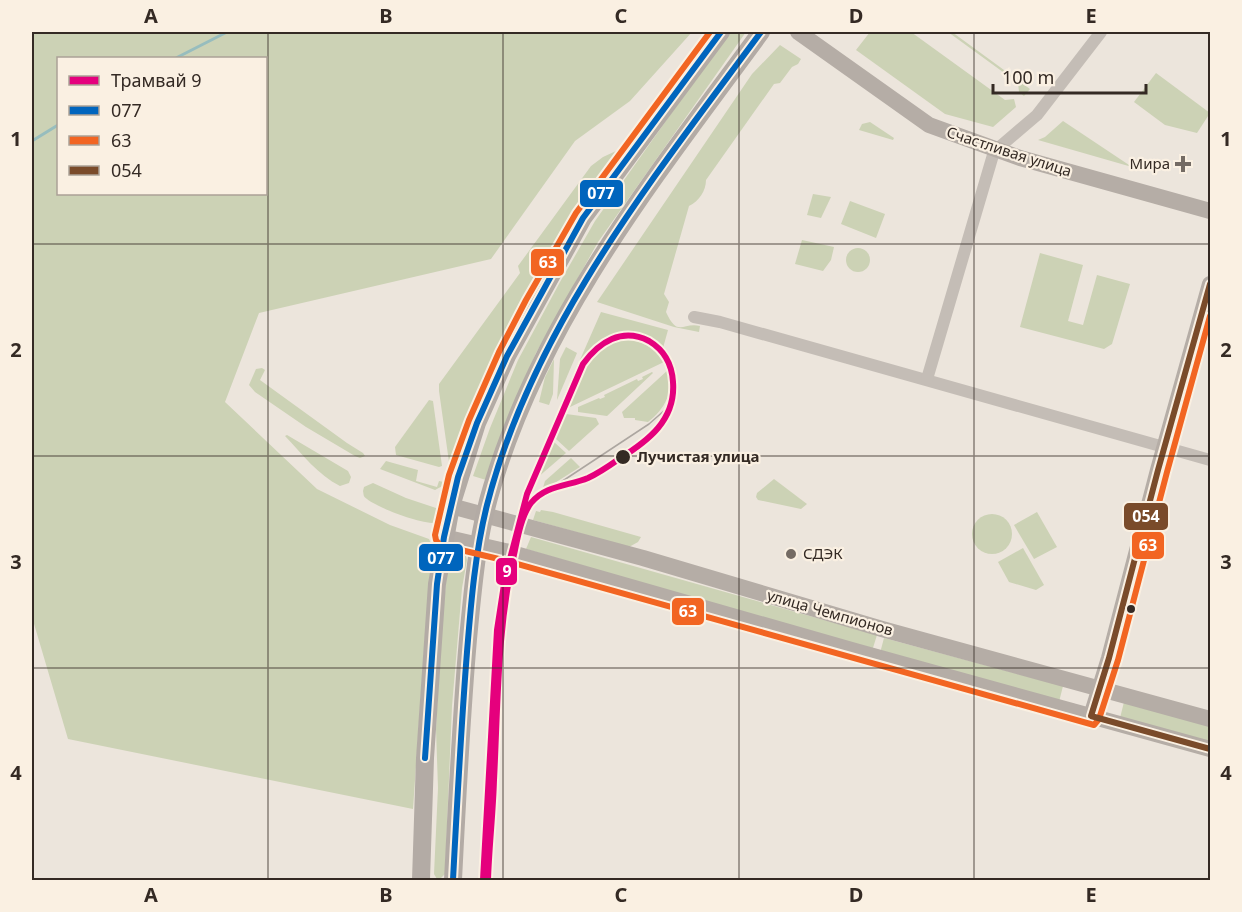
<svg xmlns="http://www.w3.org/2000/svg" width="1242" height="912" viewBox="0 0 1242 912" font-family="'Noto Sans',sans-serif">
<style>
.green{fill:#ccd2b5;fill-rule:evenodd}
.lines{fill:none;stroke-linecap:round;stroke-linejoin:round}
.stream{stroke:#97bdbe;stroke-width:3}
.street{stroke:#c4bdb6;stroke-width:12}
.secondary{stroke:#b5ada6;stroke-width:16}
.primary{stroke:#b3aba5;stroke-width:18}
.tram{stroke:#aca6a0;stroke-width:1.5}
.bus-1-casing{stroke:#faf0e2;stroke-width:10}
.bus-2-casing{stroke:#faf0e2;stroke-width:10}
.bus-3-casing{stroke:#faf0e2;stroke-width:10}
.bus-1{stroke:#0065bd;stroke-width:6}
.bus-2{stroke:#f26522;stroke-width:6}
.bus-3{stroke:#7a4b2a;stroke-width:6}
.tram-1-casing{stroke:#faf0e2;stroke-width:10}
.tram-1{stroke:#e5007d;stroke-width:6}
.grid{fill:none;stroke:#342a24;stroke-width:1.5;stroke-opacity:0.55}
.poi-dot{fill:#746b64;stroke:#faf0e2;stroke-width:2}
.stop-dot{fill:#342a24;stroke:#faf0e2;stroke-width:2}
.labels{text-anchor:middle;stroke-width:4.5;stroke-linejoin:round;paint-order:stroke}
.street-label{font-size:15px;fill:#342a24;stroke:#faf0e2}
.poi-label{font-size:15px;fill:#342a24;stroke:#faf0e2;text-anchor:end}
.stop-label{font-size:15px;font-weight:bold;fill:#342a24;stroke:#faf0e2;text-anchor:start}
.line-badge{stroke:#faf0e2;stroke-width:2}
.badge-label{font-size:16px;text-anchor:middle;font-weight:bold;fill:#fff}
.neatline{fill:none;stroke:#342a24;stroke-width:2}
.grid-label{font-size:20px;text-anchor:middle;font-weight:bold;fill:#342a24}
</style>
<rect width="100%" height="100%" fill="#ece5dc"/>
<!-- green -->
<g class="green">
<path d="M32,32H692L630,101L575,141L491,259L259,313L225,402L317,489L390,525L429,539L433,548L424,649L413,809L68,739L32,617ZM58,58H266V194H58Z"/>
<polygon points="729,32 746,32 598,242 536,353 506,421 486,480 473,476 490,428 518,360 560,282 595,221"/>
<polygon points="870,32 911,32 1005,100 1014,99 1016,107 993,127 945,114 856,50"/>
<polygon points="948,32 952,32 1030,89 1024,96 1019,92 1018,83"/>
<path d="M780,45L801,59L798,64L792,67L780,83L774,84L706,180C706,191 699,201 689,206L664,294L669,302L666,312C678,338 682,322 700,326L699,332L674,327L597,302L752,74Z"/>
<polygon points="1156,73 1210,113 1197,133 1165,125 1134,102"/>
<polygon points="1063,121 1132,167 1038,140 1045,137"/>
<polygon points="870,122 894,138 893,140 859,130 862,124"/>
<path d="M629,145C594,195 557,244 526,297C494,351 469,410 453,470L450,469L439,391V384L520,273L518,266L591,166L603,157Z"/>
<polygon points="813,194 831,197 821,218 807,215"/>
<polygon points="850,201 885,214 876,238 841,224"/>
<polygon points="802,240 834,247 831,260 823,271 795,264"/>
<circle cx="858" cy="260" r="12"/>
<polygon points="1040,253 1083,265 1068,321 1083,325 1097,275 1130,284 1112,344 1104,349 1020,327"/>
<path d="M601,312L668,330L663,348C653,338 640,333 625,333C586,333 575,376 562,406L561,403Z"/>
<path d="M620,340C639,339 654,345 664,362L568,408C580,380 588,349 620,340Z"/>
<polygon points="566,347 577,353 557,400 560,359"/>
<polygon points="554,359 553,394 549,405 539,402 545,377"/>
<polygon points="262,368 265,370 260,380 347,443 363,453 365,456 360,458 355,456 306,427 255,392 249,385 256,369"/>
<path d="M668,370C674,392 665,409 648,422L635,420V418H624L622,412Z"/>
<polygon points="652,372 653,373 607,416 578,412 578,407 599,398 600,399 605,397 604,395 637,379 638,381 643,379 642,377"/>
<polygon points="429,400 433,401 442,466 439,467 396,455 395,447"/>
<polygon points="566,414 596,418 599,424 569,451 555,438"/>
<path d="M287,435L348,471L351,477L349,483L340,486C318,475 302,454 285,436Z"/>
<polygon points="554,442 566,453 537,478"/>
<polygon points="571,458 580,467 542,491 545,481"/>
<polygon points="386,461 418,470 416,481 437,487 439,481 448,483 435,490 380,469"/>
<polygon points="774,479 807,504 801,509 758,500 756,497 757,493"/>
<path d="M373,483L406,498L439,509L441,511V522C429,528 378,508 367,499C363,496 364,496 363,491L364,487Z"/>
<polygon points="541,510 553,512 641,537 638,542 629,547 533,520 536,511 540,512"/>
<polygon points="1037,512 1057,547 1034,559 1014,525"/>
<circle cx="992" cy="534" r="20"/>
<polygon points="531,537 877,635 872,651 526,549"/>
<polygon points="1023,548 1044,585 1036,590 1009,582 998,562"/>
<polygon points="454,550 465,552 467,560 462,588 452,706 445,874 441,878 437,879 434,874 438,788 436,729 441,633 449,553"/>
<polygon points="884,638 1063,686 1059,702 880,653"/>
<polygon points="1124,702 1210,726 1210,744 1120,718"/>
</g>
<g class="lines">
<!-- stream -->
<g class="stream">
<polyline points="176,58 227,32"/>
<polyline points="32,141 58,125"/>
</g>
<!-- street -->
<g class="street">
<polyline points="694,317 720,322 1210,460"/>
<polyline points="927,379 993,155 996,150 1037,115 1101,32"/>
</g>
<!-- secondary -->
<g class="secondary">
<polyline points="798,32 929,125 1020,158 1210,211"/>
<polyline points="451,506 643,558 882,629 1210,719"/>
<polyline points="444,537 505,551 855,651 1210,749"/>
<polyline points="1091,716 1109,658 1158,470 1210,284"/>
</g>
<!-- primary -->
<g class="primary">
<polyline points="421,880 425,758 437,584 451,506 477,423 507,356 583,218 721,32"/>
<path d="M453,880C457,800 461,719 468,639C473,588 477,536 492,487C543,315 657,174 761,32"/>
</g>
<!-- tram -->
<polyline class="tram" points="552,488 649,424 666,409 674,390"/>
<defs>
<g id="bus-1">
<polyline points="425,758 437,584 444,537 458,477 477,423 507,356 583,218 721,32"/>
<path d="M453,880C457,804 461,728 467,652C471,603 475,553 487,505C533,326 654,177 761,32"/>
</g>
<polyline id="bus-2" points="710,32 576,213 526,300 499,352 469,420 449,475 435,535 436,540 440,545 503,560 1094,725 1099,719 1118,660 1167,472 1210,316"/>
<polyline id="bus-3" points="1210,284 1158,470 1109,658 1091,716 1210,749"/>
</defs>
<!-- bus-1 casing -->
<use href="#bus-1" class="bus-1-casing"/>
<!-- bus-2 casing -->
<use href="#bus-2" class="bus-2-casing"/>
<!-- bus-3 casing -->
<use href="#bus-3" class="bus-3-casing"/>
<!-- bus-1 -->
<use href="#bus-1" class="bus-1"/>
<!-- bus-2 -->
<use href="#bus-2" class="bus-2"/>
<!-- bus-3 -->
<use href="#bus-3" class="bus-3"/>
<defs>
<path id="tram-1" d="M483,880L497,630L505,578L527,494L583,364C599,342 622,327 649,341C664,350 672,365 673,382C676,420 648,441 619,459C609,466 599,473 588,478C569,486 545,485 531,503C522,515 518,535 515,550C497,626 498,703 494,780C493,814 489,847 488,880"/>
</defs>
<!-- tram-1 casing -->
<use href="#tram-1" class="tram-1-casing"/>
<!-- tram-1 -->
<use href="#tram-1" class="tram-1"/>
</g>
<!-- grid -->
<path class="grid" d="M268,32V880M503,32V880M739,32V880M974,32V880M32,244H1210M32,456H1210M32,668H1210"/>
<!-- markers -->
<g class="poi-dot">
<path d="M1180 155h6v6h6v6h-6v6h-6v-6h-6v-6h6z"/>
<circle cx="791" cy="554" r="6"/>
</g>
<g class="stop-dot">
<circle cx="623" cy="457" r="8"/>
<circle cx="1131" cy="609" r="5"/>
</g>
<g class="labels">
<!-- street labels -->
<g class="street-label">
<text transform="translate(1009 152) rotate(18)" y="5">Счастливая улица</text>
<text transform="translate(830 613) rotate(16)" y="5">улица Чемпионов</text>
</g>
<!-- poi labels -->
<g class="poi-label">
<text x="1170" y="169">Мира</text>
<text x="803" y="559" text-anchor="start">СДЭК</text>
</g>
<!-- stop labels -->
<g class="stop-label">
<text x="637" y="462">Лучистая улица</text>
</g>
</g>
<g class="line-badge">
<rect x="579" y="179" width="45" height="29" rx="6" fill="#0065bd"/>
<rect x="530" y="248" width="35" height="29" rx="6" fill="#f26522"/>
<rect x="1123" y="502" width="46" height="29" rx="6" fill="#7a4b2a"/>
<rect x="1131" y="531" width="34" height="29" rx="6" fill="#f26522"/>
<rect x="418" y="543" width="46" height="29" rx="6" fill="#0065bd"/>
<rect x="495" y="557" width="23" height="29" rx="6" fill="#e5007d"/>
<rect x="671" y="597" width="34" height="29" rx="6" fill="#f26522"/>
</g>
<g class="badge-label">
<text x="601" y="199">077</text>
<text x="548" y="268">63</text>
<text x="1146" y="522">054</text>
<text x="1148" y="551">63</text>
<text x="441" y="564">077</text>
<text x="507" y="577">9</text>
<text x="688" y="617">63</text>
</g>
<!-- border -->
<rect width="1242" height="912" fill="none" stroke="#faf0e2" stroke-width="66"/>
<!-- legend -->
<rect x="57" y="57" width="210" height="138" fill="#faf0e2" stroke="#aba196" stroke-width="1.5"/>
<rect x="69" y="76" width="30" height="9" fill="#e5007d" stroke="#aba196" stroke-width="1.5"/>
<text x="111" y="87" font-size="18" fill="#342a24">Трамвай 9</text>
<rect x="69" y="106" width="30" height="9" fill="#0065bd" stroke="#aba196" stroke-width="1.5"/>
<text x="111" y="117" font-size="18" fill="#342a24">077</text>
<rect x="69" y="136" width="30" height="9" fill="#f26522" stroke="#aba196" stroke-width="1.5"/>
<text x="111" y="147" font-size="18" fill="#342a24">63</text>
<rect x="69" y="166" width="30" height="9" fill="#7a4b2a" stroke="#aba196" stroke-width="1.5"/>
<text x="111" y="177" font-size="18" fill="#342a24">054</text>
<!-- scale -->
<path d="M993 84v9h153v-9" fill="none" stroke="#342a24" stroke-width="3"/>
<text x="1002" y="84" font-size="18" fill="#342a24" stroke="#faf0e2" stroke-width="4.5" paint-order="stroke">100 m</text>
<rect x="33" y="33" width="1176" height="846" class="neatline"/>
<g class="grid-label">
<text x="151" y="23">A</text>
<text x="386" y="23">B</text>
<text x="621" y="23">C</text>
<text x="856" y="23">D</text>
<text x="1091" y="23">E</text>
<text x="16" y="146">1</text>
<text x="1226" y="146">1</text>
<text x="16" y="357">2</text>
<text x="1226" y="357">2</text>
<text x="16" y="569">3</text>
<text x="1226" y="569">3</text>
<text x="16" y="780">4</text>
<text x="1226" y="780">4</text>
<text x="151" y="902">A</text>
<text x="386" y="902">B</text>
<text x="621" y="902">C</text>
<text x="856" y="902">D</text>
<text x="1091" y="902">E</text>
</g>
</svg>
